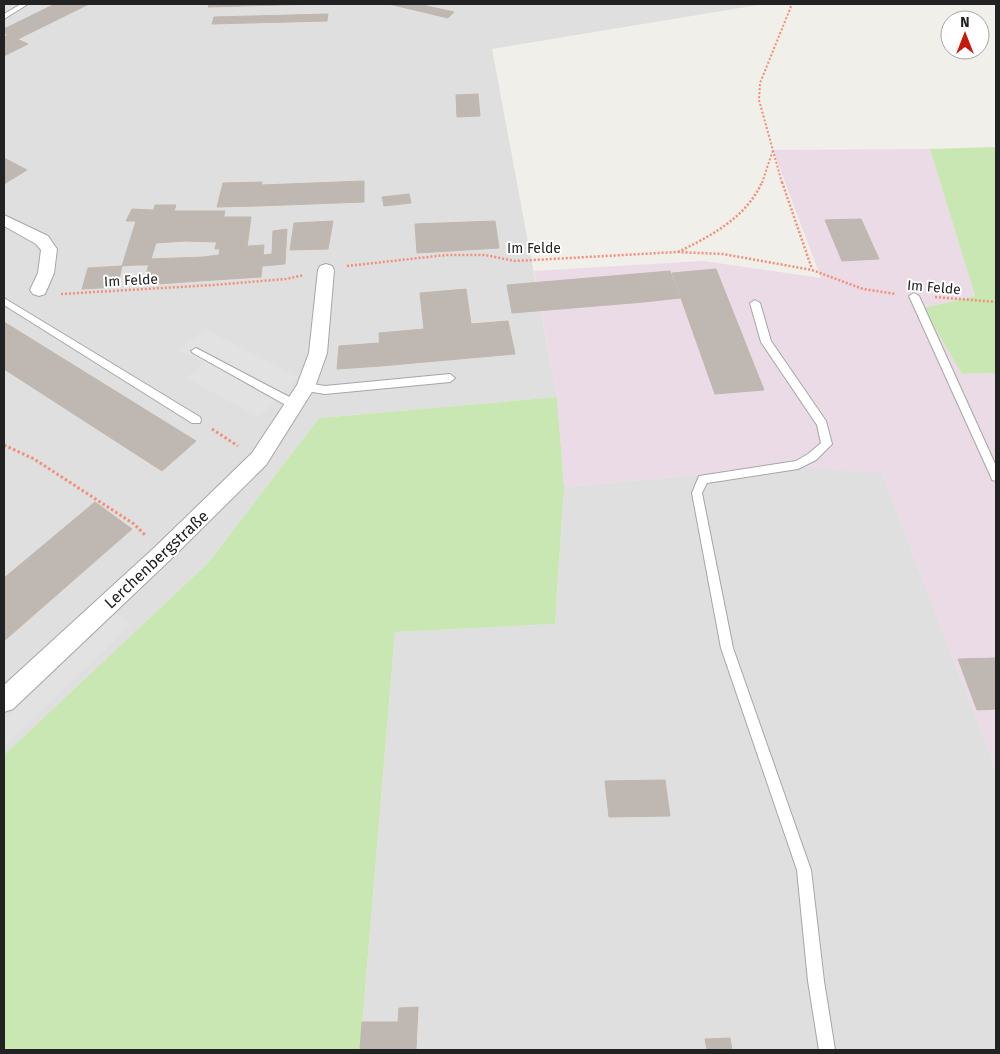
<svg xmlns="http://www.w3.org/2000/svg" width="1000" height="1054" viewBox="0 0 1000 1054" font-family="'Fira Sans',sans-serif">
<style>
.residential{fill:#e0dfdf}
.industrial{fill:#eadbe6}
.grass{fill:#c9e7b3}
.parking{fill:#e2e2e2}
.building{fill:#bfb8b2;stroke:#c2b7ac}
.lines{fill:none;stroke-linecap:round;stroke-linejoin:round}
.lane-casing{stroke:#a6a6a6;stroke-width:2}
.street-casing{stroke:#a6a6a6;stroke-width:2}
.path-far2{stroke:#f28e79;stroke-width:2;stroke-dasharray:2 2;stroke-linecap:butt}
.path-far1{stroke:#f28e79;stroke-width:2.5;stroke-dasharray:2 2;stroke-linecap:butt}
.path{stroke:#f28e79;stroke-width:3;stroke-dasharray:2.5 2.5;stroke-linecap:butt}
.lane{fill:#fff;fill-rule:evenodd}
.street{fill:#fff;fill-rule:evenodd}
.labels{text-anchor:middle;stroke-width:4;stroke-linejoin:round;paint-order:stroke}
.far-street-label{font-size:14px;fill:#222;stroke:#fff}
.street-label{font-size:16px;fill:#222;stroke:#fff}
</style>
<rect width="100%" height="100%" fill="#f1efe9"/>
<!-- residential -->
<g class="residential">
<polygon points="4,4 764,4 492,49 557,397 319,418 209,562 4,755"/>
<polygon points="783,467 880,468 996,770 996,1050 360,1050 395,632 555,624 564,487"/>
</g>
<!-- industrial -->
<polygon class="industrial" points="930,149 975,296 923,308 962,374 996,373 996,770 882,473 783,467 564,487 557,397 534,271 703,261 821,278 773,150"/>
<!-- grass -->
<g class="grass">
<polygon points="996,147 996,373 962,374 923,308 975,296 930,149"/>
<polygon points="557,397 564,487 555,624 395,632 360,1050 4,1050 4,755 209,562 319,418"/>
</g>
<!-- parking -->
<g class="parking">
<polygon points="205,329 299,377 259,417 186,378 203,363 179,350"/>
<polygon points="117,613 132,624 4,746 4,719"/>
</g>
<!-- building -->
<g class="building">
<polygon points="55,4 89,4 18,39 4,33 4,29"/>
<polygon points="209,4 317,4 208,7"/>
<polygon points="389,4 418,4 454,12 448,18"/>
<polygon points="328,14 327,21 212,24 214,17"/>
<polygon points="8,35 28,44 4,56 4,37"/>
<polygon points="478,94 480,116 457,117 456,95"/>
<polygon points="4,158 27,170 4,184"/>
<polygon points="364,181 364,202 258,206 262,185"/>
<polygon points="262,182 258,206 217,207 223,183"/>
<polygon points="409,194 411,203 384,206 382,197"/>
<polygon points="155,205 176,205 174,211 194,211 185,241 156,243 149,265 137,265"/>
<polygon points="132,209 153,210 137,265 122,266 136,221 126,221"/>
<polygon points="194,211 225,211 217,242 185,241"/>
<polygon points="223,217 251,217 247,247 215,249"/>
<polygon points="861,219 879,259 842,261 825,220"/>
<polygon points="333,221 328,249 290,250 294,223"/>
<polygon points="495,221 499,248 417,253 415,224"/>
<polygon points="287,229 285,264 262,266 263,255 272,254 273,231"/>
<polygon points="264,245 261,277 199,281 203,257 219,255 220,248"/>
<polygon points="203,257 199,281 144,285 150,259"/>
<polygon points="122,266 117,287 82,289 88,268"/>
<polygon points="716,269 764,390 715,394 672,273"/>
<polygon points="670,271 680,298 644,302 635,274"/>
<polygon points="635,274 644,302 512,313 507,285"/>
<polygon points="466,289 471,324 508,321 515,354 381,366 379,333 424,329 420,293"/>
<polygon points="4,322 196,441 162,471 4,369"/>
<polygon points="379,343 381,366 337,369 339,346"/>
<polygon points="95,502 132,529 4,641 4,578"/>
<polygon points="996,658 996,709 977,710 958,659"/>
<polygon points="665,780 670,816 609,817 605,781"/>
<polygon points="418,1007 416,1050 360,1050 362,1022 398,1022 399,1008"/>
<polygon points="730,1038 732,1050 707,1050 705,1039"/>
</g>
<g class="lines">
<defs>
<g id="lane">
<polygon points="21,4 28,4 4,19 4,14"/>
<polygon points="914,293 919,296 996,466 996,481 992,480 991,477 909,296"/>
<polygon points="4,298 200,417 201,420 200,423 192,423 4,305"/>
<polygon points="755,300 760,303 771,341 826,421 832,444 816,460 798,469 707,483 702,493 733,648 811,870 824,981 835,1050 819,1050 808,981 797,870 721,648 692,493 699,476 796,461 808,454 821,443 817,425 761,342 750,303"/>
<polygon points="196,348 299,402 300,405 299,408 291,408 193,353 191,351"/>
<polygon points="450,374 455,378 450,382 325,394 306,391 301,387 306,383 325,386"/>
</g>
<g id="street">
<polygon points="4,215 48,236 57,249 54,273 45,294 39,296 33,294 30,290 38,273 41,250 36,244 4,226"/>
<polygon points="326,264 332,266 334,270 327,353 315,387 266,465 171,559 13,709 4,712 4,685 155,547 252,453 297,385 309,353 318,270 320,266"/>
</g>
</defs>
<!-- lane casing -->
<use href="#lane" class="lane-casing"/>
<!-- street casing -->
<use href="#street" class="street-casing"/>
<!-- path-far2 -->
<g class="path-far2">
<polyline points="762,183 773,150"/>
<polyline points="782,183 759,100 760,83 792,4"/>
</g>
<!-- path-far1 -->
<g class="path-far1">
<polyline points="782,182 812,269"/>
<path d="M678,252C711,236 747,217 762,182"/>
<polyline points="347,266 446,255 485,255 515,261 677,252 723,254 812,270 863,289 896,294"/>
<polyline points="61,294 213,285 286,279 304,275"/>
<polyline points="935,297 996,302"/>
</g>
<!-- path -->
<g class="path">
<polyline points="212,429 238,446"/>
<polyline points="4,445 34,459 134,524 146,536"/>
</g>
<!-- lane -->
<use href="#lane" class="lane"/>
<!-- street -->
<use href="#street" class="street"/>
</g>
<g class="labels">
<!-- far-street labels -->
<g class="far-street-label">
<text x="534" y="253">Im Felde</text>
<text transform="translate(131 280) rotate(-3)" y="5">Im Felde</text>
<text transform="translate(934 287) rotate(5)" y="5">Im Felde</text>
</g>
<!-- street labels -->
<g class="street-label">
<text transform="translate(156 559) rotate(-43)" y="6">Lerchenbergstraße</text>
</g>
</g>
<!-- border -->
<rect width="1000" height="1054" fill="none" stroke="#222222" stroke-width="10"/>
<!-- north arrow -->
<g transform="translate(965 35)"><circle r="24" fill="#ffffff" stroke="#a7a7a7"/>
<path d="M0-4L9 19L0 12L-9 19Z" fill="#c71a0c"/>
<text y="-8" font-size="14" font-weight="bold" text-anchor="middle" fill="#222222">N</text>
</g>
</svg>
